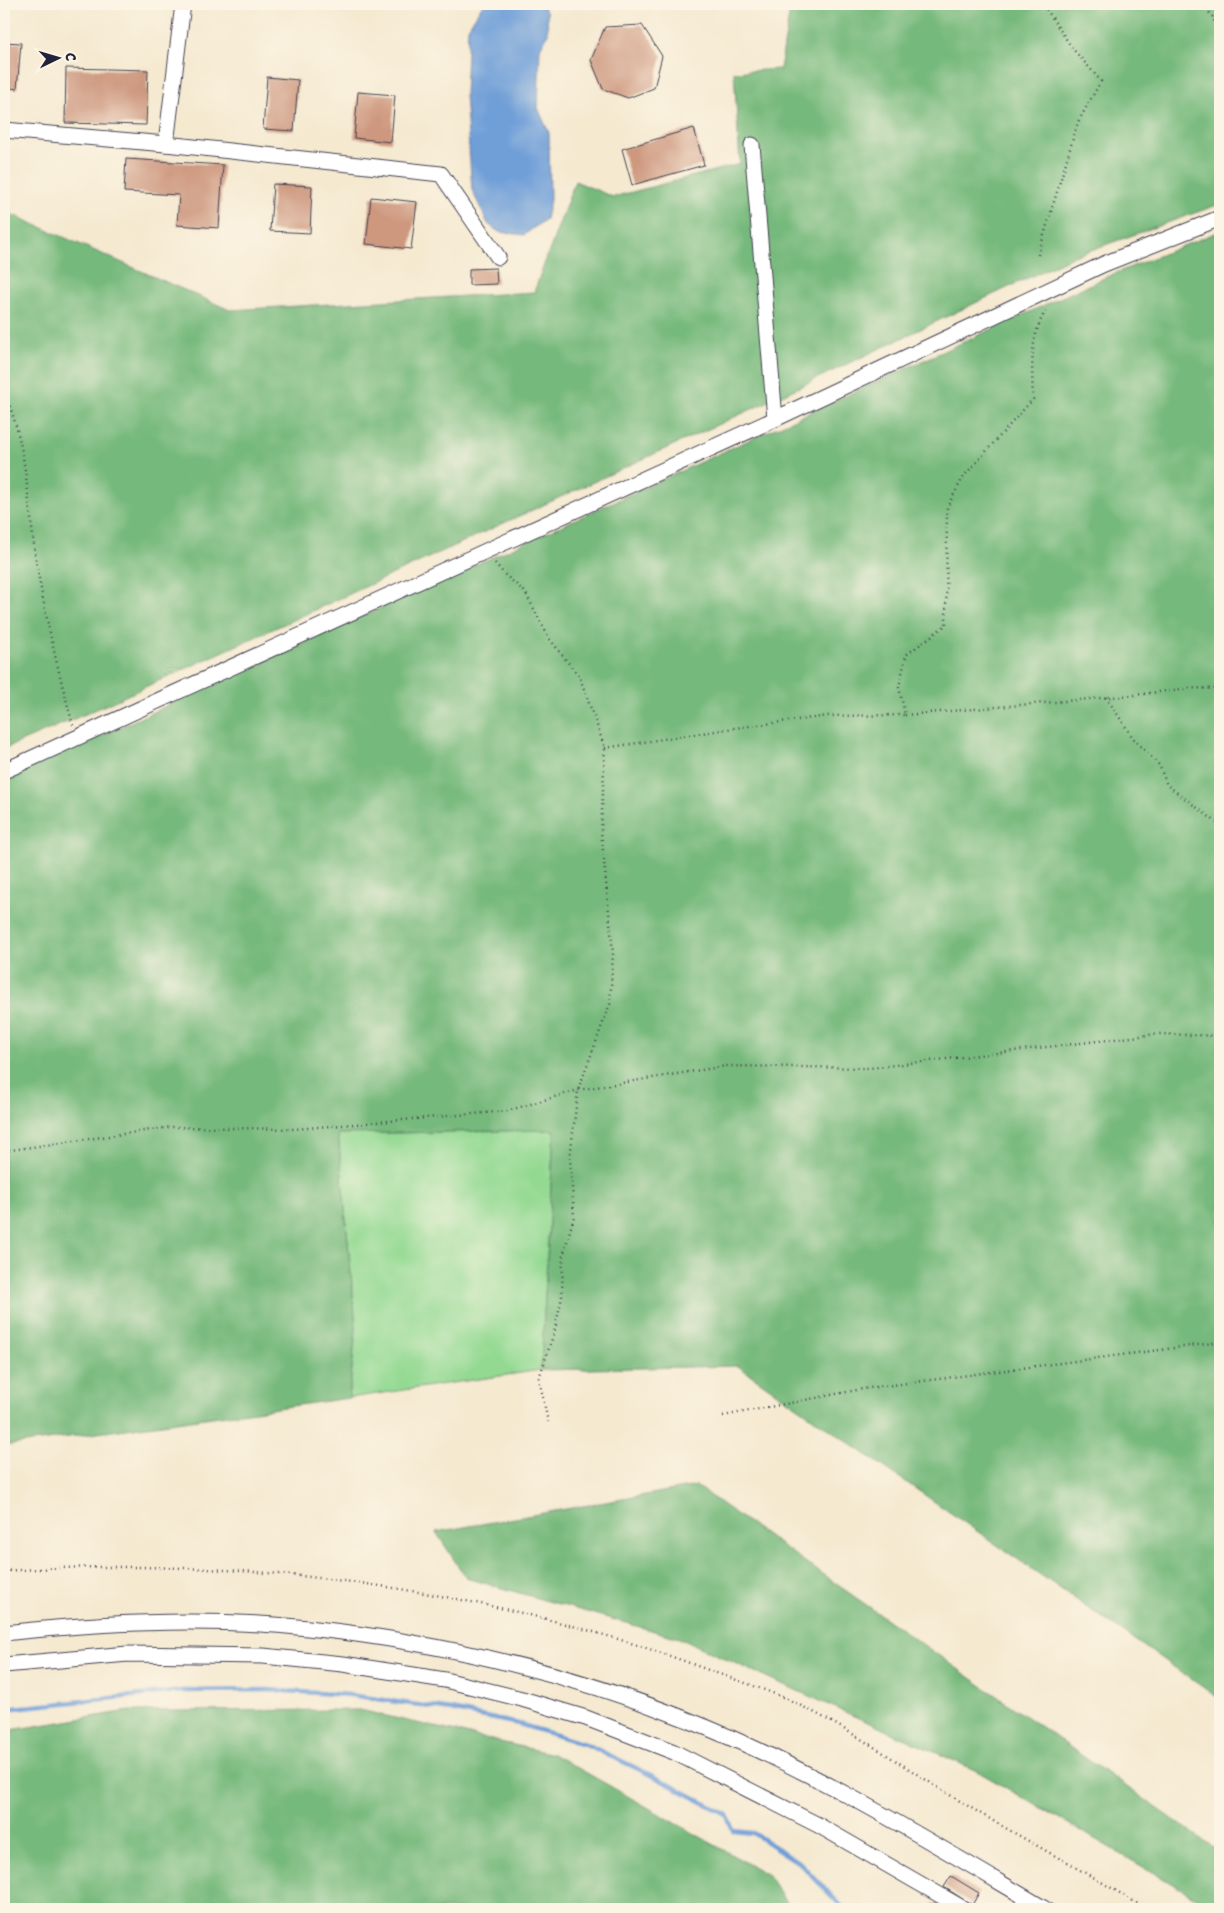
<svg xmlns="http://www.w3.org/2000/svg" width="1224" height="1913" viewBox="0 0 1224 1913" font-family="'Shantell Sans',sans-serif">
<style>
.green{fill:#93d992;stroke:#5a7e66}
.forest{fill:#76b97c;stroke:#4c6e5c}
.water{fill:#6f9fd8;stroke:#48608a}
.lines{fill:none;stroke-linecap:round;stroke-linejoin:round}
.stream{stroke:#6f9fd8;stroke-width:4.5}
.building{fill:#ce987f}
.minor-casing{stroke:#424051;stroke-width:17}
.path{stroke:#424051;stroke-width:2.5;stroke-dasharray:1 4;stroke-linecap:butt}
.minor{stroke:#fff;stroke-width:15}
</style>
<rect width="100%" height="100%" fill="#fcf5e5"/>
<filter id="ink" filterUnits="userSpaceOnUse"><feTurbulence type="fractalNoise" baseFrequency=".02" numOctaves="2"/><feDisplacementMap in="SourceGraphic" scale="10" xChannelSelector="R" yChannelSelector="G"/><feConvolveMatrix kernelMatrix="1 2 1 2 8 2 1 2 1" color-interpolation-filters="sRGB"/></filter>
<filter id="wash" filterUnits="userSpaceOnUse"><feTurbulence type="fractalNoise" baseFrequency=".0096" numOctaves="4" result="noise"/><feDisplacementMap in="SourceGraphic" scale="20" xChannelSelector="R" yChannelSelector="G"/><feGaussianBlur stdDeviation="1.12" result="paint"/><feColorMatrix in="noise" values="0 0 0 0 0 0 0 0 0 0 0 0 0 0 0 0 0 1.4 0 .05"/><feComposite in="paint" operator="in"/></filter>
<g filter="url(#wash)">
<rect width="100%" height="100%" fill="#f5e9d0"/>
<!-- green -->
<polygon class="green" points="554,1130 541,1370 349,1398 356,1328 338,1134"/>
<!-- forest -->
<g class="forest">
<polygon points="791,4 1220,4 1220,204 1074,256 778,397 341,598 88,713 4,749 4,211 230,310 534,292 575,181 613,197 740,164 734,72 780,69"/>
<polygon points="1220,231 1220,1699 738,1366 541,1370 554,1130 338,1134 356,1328 349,1398 4,1446 4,780 1106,277"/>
<polygon points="696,1486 1220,1852 1220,1909 1216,1909 977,1771 679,1638 466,1578 436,1532"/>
<polygon points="360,1710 553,1754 768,1875 790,1909 4,1909 4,1731 129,1711"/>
</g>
<!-- water -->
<polygon class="water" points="483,4 541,4 547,12 548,34 540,48 538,108 549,133 550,200 546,219 524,235 499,232 488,224 472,190 465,95 468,28"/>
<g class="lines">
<!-- stream -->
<polyline class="stream" points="4,1709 182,1691 268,1690 350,1695 451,1710 519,1724 588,1745 655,1777 727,1815 733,1831 753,1833 801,1864 844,1909"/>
</g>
<g id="blocks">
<!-- building -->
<g class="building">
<polygon points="642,25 662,56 654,88 628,98 603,89 591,60 605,27"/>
<polygon points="4,42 21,43 17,89 4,87"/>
<polygon points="66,68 148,70 146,125 65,123"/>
<polygon points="267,77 298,80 294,131 263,129"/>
<polygon points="358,92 395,95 391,142 354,138"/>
<polygon points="694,128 704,165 632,185 622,149"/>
<polygon points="126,159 223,165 219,228 177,225 179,195 124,192"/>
<polygon points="273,184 312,186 310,233 270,231"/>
<polygon points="371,197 417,202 411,249 366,244"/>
<polygon points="496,268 497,284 469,285 469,269"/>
<polygon points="951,1876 979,1893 972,1905 944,1887"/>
<polygon points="934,1903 946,1909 930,1909"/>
</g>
</g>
</g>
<g filter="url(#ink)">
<use href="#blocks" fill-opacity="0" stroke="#424051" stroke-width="1"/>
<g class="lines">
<defs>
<g id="minor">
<polyline points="4,130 166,144 441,174 498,257"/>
<polyline points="166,144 183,4"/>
<polyline points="752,145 775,419"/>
<polyline points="4,771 775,419 1104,264 1220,218"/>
<path d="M4,1633C104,1622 207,1617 308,1628C437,1642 567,1672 688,1720C813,1769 929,1841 1045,1909"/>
<polyline points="4,1665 128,1654 263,1656 343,1664 445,1680 522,1699 586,1718 674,1752 818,1825 964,1909"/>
</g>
</defs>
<!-- minor casing -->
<use href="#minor" class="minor-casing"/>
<!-- path -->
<g class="path">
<polyline points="1204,4 1212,17"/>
<polyline points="1220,9 1212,17 1220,32"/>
<polyline points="1038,255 1078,122 1101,81 1072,48 1043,4"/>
<path d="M4,392C27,443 28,505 36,560C45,616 58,671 73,725"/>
<polyline points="495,563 504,574 525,592 549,638 580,678 605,748 601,831 613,953 610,1004 578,1090 570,1158 574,1216 563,1256 562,1297 554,1333 539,1378 548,1422"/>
<polyline points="1106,697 1133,738 1159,765 1167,785 1220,825"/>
<polyline points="905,715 1135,695 1189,688 1220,689"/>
<path d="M605,748L734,728L828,716L905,715L899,687L906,655L946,625L947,507L964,476L1033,399C1032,368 1029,336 1047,309"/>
<polyline points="4,1151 172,1127 295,1129 507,1111 578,1090 726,1066 870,1068 1157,1034 1220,1036"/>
<polyline points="723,1416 862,1389 1220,1342"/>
<path d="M4,1571C232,1555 481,1586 695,1665C726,1677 757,1686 787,1699C847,1727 900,1764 955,1798C1018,1837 1084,1870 1146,1909"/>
</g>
<!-- minor -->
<use href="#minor" class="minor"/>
</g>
</g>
<!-- margin -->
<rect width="1224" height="1913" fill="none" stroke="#fcf5e5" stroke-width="20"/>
<!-- north arrow -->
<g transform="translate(58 58) rotate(85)" stroke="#fcf5e5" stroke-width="4" paint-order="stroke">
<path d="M0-4L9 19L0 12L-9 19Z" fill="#22223b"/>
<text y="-8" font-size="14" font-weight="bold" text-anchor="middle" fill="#22223b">С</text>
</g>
</svg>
